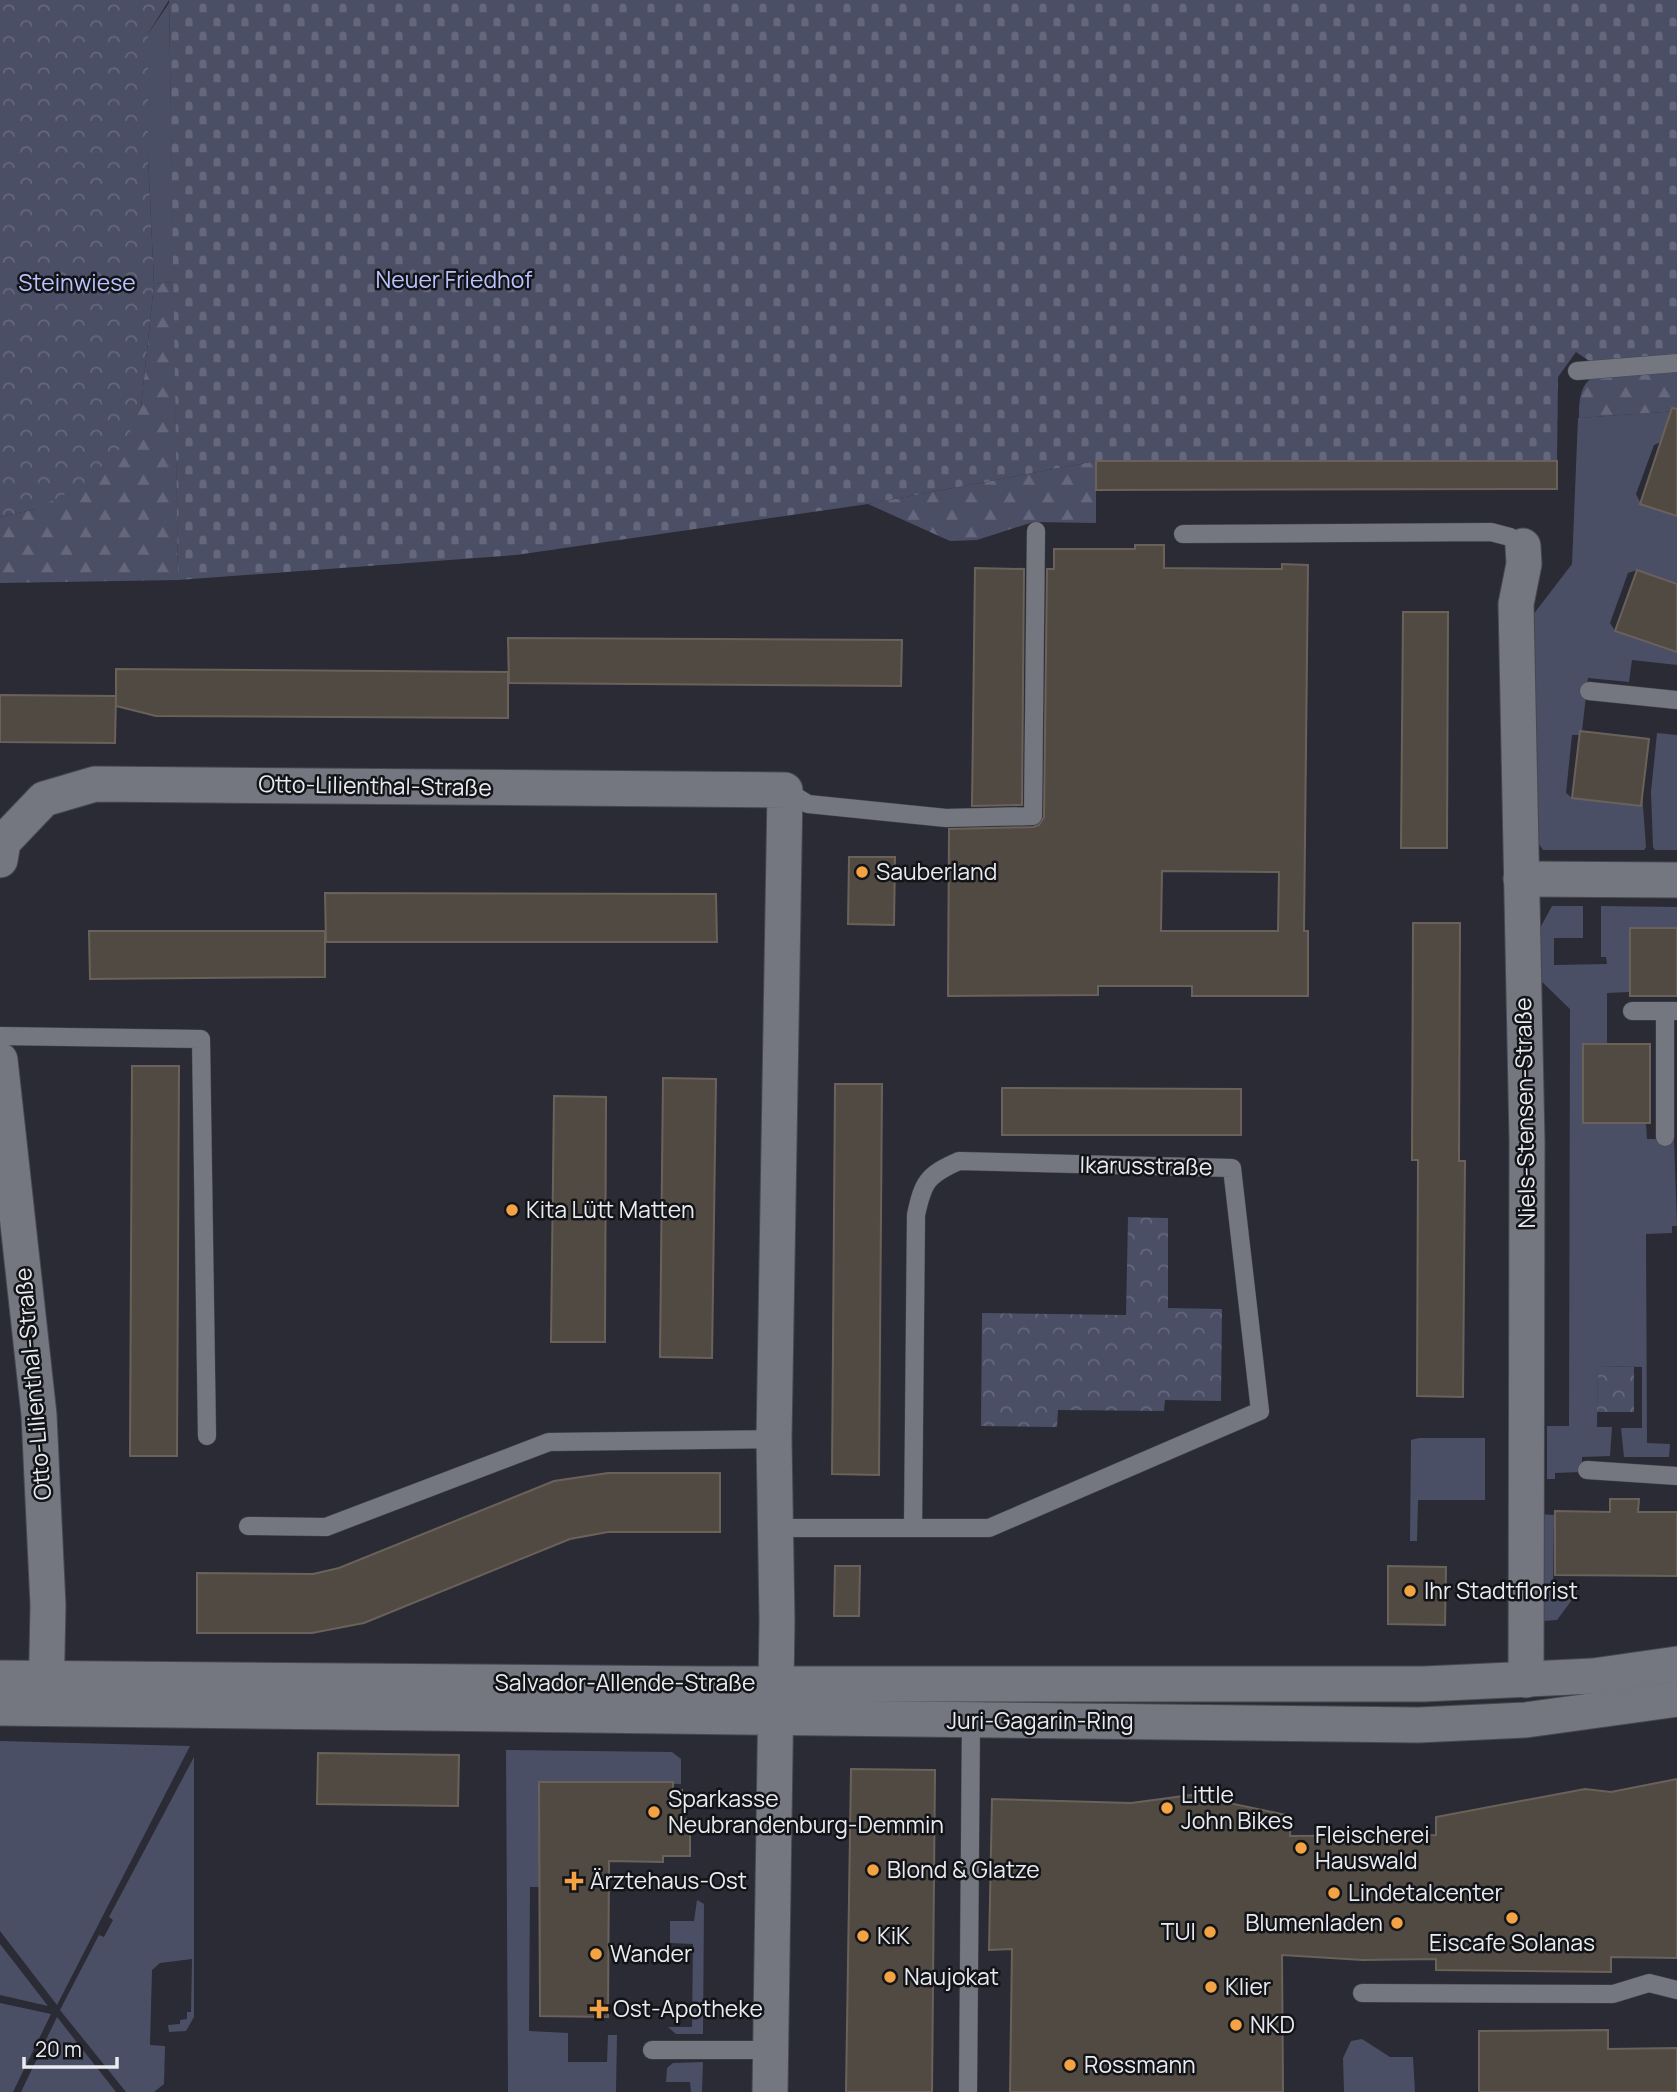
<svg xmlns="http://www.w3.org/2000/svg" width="1677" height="2092" viewBox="0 0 1677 2092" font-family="Manrope,sans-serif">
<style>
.green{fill:#4b4f66}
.forest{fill:url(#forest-firs)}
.cemetery{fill:url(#cemetery-stones)}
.park{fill:url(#park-crowns)}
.building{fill:#514a43;stroke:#6a625a;stroke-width:2;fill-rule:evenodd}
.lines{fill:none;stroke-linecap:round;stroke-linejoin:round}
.service-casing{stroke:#46484e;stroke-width:19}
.minor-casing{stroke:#46484e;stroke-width:37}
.service{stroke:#747680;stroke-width:18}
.minor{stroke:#747680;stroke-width:35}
.poi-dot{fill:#f4a344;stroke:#131418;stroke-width:2.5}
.labels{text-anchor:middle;stroke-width:5;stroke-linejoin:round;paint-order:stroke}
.park-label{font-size:23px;fill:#b9c4ff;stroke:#131418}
.street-label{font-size:23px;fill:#eaebf0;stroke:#131418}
.poi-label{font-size:23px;fill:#eaebf0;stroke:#131418;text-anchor:start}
</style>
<defs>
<pattern id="forest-firs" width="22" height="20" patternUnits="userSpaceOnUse" patternTransform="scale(1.75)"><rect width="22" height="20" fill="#4b4f66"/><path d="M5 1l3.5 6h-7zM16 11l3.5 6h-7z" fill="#65687c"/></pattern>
<pattern id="cemetery-stones" width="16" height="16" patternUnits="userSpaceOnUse" patternTransform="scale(1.75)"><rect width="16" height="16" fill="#4b4f66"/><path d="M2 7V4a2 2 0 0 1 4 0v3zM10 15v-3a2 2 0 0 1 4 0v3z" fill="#65687c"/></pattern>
<pattern id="park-crowns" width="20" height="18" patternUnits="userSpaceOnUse" patternTransform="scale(1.75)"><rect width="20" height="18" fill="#4b4f66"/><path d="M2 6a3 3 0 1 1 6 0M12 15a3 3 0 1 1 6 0" fill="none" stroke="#65687c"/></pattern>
</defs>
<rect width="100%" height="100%" fill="#2a2b34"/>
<!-- green -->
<g class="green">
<polygon points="169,3 174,282 154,284 148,156 148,34"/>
<polygon points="1677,411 1661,442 1654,445 1636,494 1641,504 1677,516 1677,584 1637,570 1628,573 1610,623 1615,631 1677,652 1677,665 1632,660 1629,682 1588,678 1582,731 1579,735 1572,735 1566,793 1572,798 1641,806 1642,792 1646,847 1644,850 1543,850 1532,834 1526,624 1572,564 1578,418"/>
<polygon points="1657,733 1677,735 1677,850 1655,850 1653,847 1651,792"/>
<polygon points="1552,906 1583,906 1583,938 1554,938 1554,965 1607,964 1606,957 1601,957 1601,906 1677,907 1677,928 1630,928 1630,992 1607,993 1607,1044 1583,1044 1583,1123 1646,1123 1647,1139 1674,1139 1677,1226 1672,1226 1672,1233 1646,1234 1647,1443 1670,1444 1669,1457 1624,1457 1621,1428 1642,1428 1642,1367 1598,1366 1597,1427 1612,1427 1610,1456 1582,1457 1582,1472 1555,1473 1555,1479 1547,1479 1547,1426 1569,1426 1570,1009 1540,980 1539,930"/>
<polygon points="1419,1438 1485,1438 1485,1500 1418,1500 1417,1541 1410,1541 1411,1440"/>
<polygon points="1539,1514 1554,1515 1553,1594 1577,1593 1557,1620 1543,1621"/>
<polygon points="0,1741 190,1746 57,2005 0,1931"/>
<polygon points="506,1750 672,1752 681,1759 681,1784 539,1782 539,1887 530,1887 529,2031 568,2033 568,2062 607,2062 608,2035 617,2035 616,2092 508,2092"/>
<polygon points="194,1757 194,2017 186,2031 169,2032 168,2025 180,2024 180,2020 187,2019 187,2012 191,2012 192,1959 160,1963 152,1970 150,2045 165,2046 164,2084 154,2092 126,2092 60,2010 99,1935 104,1937 113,1920 109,1917"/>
<polygon points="697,1900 704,1904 703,2034 676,2034 668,2027 692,2027 693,1944 670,1943 670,1921 694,1921"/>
<polygon points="0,1944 48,2006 0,1995"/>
<polygon points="0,2003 51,2014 13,2092 0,2092"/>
<polygon points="57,2017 116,2092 21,2092"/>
<polygon points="1362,2039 1390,2057 1413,2057 1415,2092 1344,2092 1343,2058 1351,2041"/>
<polygon points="703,2062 702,2092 691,2092 690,2082 666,2082 667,2068 673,2063"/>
</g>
<!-- forest -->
<g class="forest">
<polygon points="174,282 178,580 0,583 0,517 36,509 141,407 154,284"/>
<path d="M1677,371V411L1579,418C1579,404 1579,389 1590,379Z"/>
<polygon points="1096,461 1096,523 1033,522 977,540 950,541 868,504"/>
</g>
<!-- cemetery -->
<polygon class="cemetery" points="169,0 1677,0 1677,355 1591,362 1576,352 1558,377 1557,461 1096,461 868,504 516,555 178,580"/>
<!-- park -->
<g class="park">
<polygon points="0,0 169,0 148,34 148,156 154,284 141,407 122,447 81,486 36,509 0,517"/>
<polygon points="1128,1217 1168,1218 1168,1308 1222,1309 1221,1401 1165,1400 1164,1411 1058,1410 1057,1427 981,1426 982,1313 1126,1315"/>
<polygon points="1598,1366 1634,1367 1634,1412 1597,1412"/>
</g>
<!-- building -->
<g class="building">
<polygon points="1672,408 1677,409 1677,516 1640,504"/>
<polygon points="1096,461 1557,461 1557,489 1096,490"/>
<path d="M1135,545H1164V568L1282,569V564L1308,565L1304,931H1308V996H1192V986H1098V995L948,996L949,829L1033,827L1039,825L1044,817L1047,569H1054V549H1135ZM1162,871L1279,872L1278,931H1161Z"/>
<polygon points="975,568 1024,569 1022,805 972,806"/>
<polygon points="1637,570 1677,584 1677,652 1615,631"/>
<polygon points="1403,612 1448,612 1447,848 1401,848"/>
<polygon points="508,638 902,640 901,686 509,683"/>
<polygon points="116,669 508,672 508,718 156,716 116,706"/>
<polygon points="0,695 116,696 115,743 0,742"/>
<polygon points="1580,731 1649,739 1641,806 1572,798"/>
<polygon points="849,857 895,857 894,925 848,924"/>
<polygon points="325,893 716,894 717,942 326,942"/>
<polygon points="1413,923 1460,923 1459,1161 1465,1161 1463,1397 1417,1396 1418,1160 1412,1160"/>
<rect x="1630" y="928" width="47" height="68"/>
<polygon points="89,931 325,931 325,977 90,979"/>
<rect x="1583" y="1044" width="67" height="79"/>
<polygon points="132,1066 179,1066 177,1456 130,1456"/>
<polygon points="663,1078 716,1079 712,1358 660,1357"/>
<polygon points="835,1084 882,1084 879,1475 832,1474"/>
<polygon points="1002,1088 1241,1089 1241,1135 1002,1135"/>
<polygon points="554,1096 606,1097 605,1342 551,1342"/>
<polygon points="608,1473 720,1473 720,1532 608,1532 570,1539 364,1623 312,1633 197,1633 197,1573 313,1574 339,1568 554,1481"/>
<polygon points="1610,1499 1639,1499 1638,1512 1677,1512 1677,1576 1555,1575 1555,1511 1610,1512"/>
<polygon points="835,1566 860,1566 859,1616 834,1616"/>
<polygon points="1388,1566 1446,1567 1445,1625 1388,1624"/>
<polygon points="318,1753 459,1755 458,1806 317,1804"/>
<polygon points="851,1769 935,1770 932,2092 846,2092"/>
<polygon points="1677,1779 1677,1958 1611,1957 1611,1972 1436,1970 1436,1959 1363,1960 1282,1955 1283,2092 1010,2092 1012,1949 989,1950 992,1799 1131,1803 1191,1795 1291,1816 1290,1836 1436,1835 1436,1817 1585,1789 1611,1792"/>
<polygon points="539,1782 673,1782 673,1790 682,1790 682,1819 690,1819 690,1856 663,1856 663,1862 609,1861 608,2017 540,2016"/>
<polygon points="1608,2030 1608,2049 1677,2048 1677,2092 1479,2092 1479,2031"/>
</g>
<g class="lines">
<defs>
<g id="service">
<polyline points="1577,371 1677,363"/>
<polyline points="1183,534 1491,532 1510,537 1523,546"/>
<polyline points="1589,691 1677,700"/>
<polyline points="785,790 808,804 946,818 1033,816 1036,531"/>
<polyline points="1632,1011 1677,1011"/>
<polyline points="1665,1011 1665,1137"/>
<polyline points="0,1036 201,1039 207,1436"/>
<polyline points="1587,1470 1677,1476"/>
<polyline points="248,1526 326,1527 549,1442 774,1439"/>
<path d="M776,1528H989L1260,1411L1232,1168L959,1161C927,1175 923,1182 916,1215L913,1528"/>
<polyline points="1362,1993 1613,1994 1649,1983 1677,1990"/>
<polyline points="652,2050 771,2050"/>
<polyline points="968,2092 971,1721"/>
</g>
<g id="minor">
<polyline points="1523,546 1524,564 1516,604 1527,1141 1526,1680"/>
<polyline points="0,860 3,842 44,799 95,784 785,790 774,1439 777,1620 770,2092"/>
<polyline points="1521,879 1677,880"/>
<polyline points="0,1060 39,1415 48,1605 46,1703"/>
<polyline points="0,1678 706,1684 1424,1684 1593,1676 1677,1664"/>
<polyline points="0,1708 1418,1725 1526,1720 1677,1699"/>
</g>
</defs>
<!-- service casing -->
<use href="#service" class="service-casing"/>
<!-- minor casing -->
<use href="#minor" class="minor-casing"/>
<!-- service -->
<use href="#service" class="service"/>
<!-- minor -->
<use href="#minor" class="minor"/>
</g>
<!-- markers -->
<g class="poi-dot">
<circle cx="862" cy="872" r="7"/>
<circle cx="512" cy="1210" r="7"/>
<circle cx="1410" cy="1591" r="7"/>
<circle cx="1167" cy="1808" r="7"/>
<circle cx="654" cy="1812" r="7"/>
<circle cx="1301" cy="1848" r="7"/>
<circle cx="873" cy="1870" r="7"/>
<path d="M570.5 1870.5h7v7h7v7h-7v7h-7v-7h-7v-7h7z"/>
<circle cx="1334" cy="1893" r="7"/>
<circle cx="1512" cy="1918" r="7"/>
<circle cx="1397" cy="1923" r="7"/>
<circle cx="1210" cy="1932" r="7"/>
<circle cx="863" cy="1936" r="7"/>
<circle cx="596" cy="1954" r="7"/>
<circle cx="890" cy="1977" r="7"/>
<circle cx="1211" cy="1987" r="7"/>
<path d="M595.5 1998.5h7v7h7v7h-7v7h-7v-7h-7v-7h7z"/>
<circle cx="1236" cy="2025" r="7"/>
<circle cx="1070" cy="2065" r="7"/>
</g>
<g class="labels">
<!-- park labels -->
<g class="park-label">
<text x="454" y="288">Neuer Friedhof</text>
<text x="77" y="291">Steinwiese</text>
</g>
<!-- street labels -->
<g class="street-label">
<text transform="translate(375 786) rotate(1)" y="8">Otto-Lilienthal-Straße</text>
<text transform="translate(1525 1113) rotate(-91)" y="8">Niels-Stensen-Straße</text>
<text transform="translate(1146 1166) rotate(1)" y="8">Ikarusstraße</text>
<text transform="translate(33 1384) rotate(-95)" y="8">Otto-Lilienthal-Straße</text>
<text x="625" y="1691">Salvador-Allende-Straße</text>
<text x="1040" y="1729">Juri-Gagarin-Ring</text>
</g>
<!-- poi labels -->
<g class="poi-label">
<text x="876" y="880">Sauberland</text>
<text x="526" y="1218">Kita Lütt Matten</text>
<text x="1424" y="1599">Ihr Stadtflorist</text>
<text x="1181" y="1803">Little<tspan x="1181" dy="26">John Bikes</tspan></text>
<text x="668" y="1807">Sparkasse<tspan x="668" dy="26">Neubrandenburg-Demmin</tspan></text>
<text x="1315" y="1843">Fleischerei<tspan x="1315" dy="26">Hauswald</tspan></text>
<text x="887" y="1878">Blond &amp; Glatze</text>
<text x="590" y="1889">Ärztehaus-Ost</text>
<text x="1348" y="1901">Lindetalcenter</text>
<text x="1383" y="1931" text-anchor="end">Blumenladen</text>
<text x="1196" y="1940" text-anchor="end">TUI</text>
<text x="877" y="1944">KiK</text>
<text x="1512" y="1951" text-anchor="middle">Eiscafe Solanas</text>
<text x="610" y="1962">Wander</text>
<text x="904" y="1985">Naujokat</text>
<text x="1225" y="1995">Klier</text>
<text x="613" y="2017">Ost-Apotheke</text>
<text x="1250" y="2033">NKD</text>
<text x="1084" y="2073">Rossmann</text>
</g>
</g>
<!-- scale -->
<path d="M24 2057v10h93v-10" fill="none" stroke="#eaebf0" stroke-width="3.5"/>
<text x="35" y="2057" font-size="21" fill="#eaebf0" stroke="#131418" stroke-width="5" paint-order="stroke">20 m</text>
</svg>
